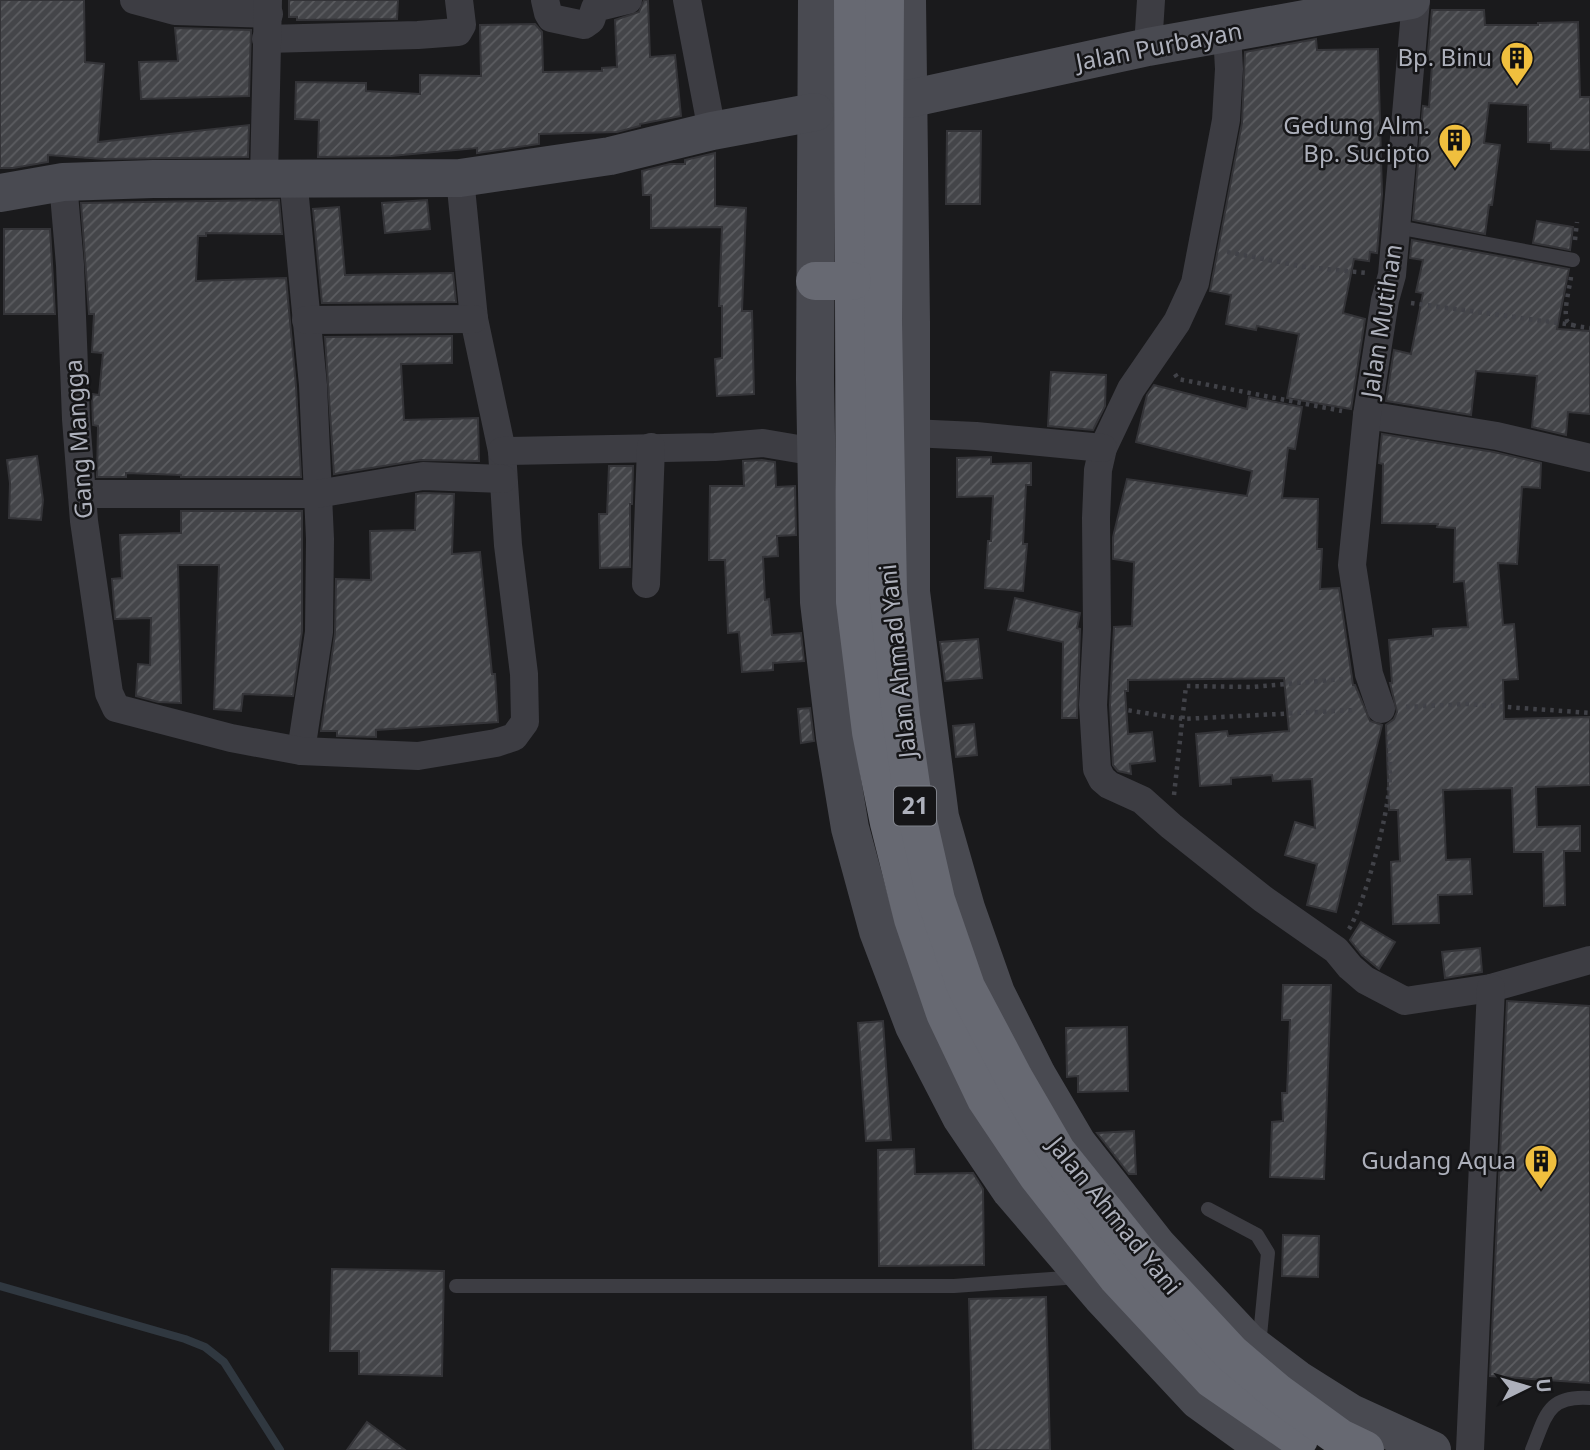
<svg xmlns="http://www.w3.org/2000/svg" width="1590" height="1450" viewBox="0 0 1590 1450" font-family="'Noto Sans',sans-serif">
<style>
.lines{fill:none;stroke-linecap:round;stroke-linejoin:round}
.stream{stroke:#303840;stroke-width:8}
.building{fill:url(#building-hatch);stroke:#343438;stroke-width:2}
.path{stroke:#414248;stroke-width:4.5;stroke-dasharray:3.5 5;stroke-linecap:butt}
.lane{stroke:#3d3d43;stroke-width:14}
.street{stroke:#3d3d43;stroke-width:28}
.secondary{stroke:#494a51;stroke-width:38}
.highway{stroke:#676972;stroke-width:38}
.labels{text-anchor:middle;stroke-width:5;stroke-linejoin:round;paint-order:stroke}
.shield{fill:#151517;stroke:#7f828a;stroke-width:2}
.shield-label{font-size:23px;font-weight:bold;fill:#adb0bb}
.street-label{font-size:24px;fill:#adb0bb;stroke:#151517}
.poi-label{font-size:24px;fill:#adb0bb;stroke:#151517;text-anchor:end}
</style>
<defs>
<pattern id="building-hatch" width="6" height="6" patternUnits="userSpaceOnUse" patternTransform="scale(1.75)"><rect width="6" height="6" fill="#444549"/><path d="M-1 1l2-2M0 6l6-6M5 7l2-2" fill="none" stroke="#5c5d61"/></pattern>
</defs>
<rect width="100%" height="100%" fill="#1a1a1c"/>
<g class="lines">
<!-- stream -->
<polyline class="stream" points="0,1286 185,1339 205,1347 224,1362 280,1450"/>
</g>
<!-- building -->
<g class="building">
<polygon points="0,0 84,0 85,62 104,64 98,142 249,125 248,157 104,159 48,155 48,162 13,168 0,168"/>
<polygon points="289,0 398,0 397,19 297,20 297,17 289,17"/>
<polygon points="644,0 648,0 650,57 675,55 681,116 640,124 640,126 617,132 539,134 539,144 477,153 477,148 391,156 318,157 319,120 295,119 296,82 366,83 366,91 420,94 420,75 481,76 480,25 535,24 542,32 543,72 602,71 602,68 617,67 615,20 639,12"/>
<polygon points="1432,10 1484,10 1485,25 1538,25 1538,23 1578,22 1580,97 1590,97 1590,150 1551,149 1551,143 1528,142 1528,105 1489,103 1484,143 1500,145 1492,205 1489,205 1485,234 1413,220 1423,106 1429,107 1432,65 1428,65 1428,53"/>
<polygon points="175,28 251,30 249,96 141,99 139,62 178,61"/>
<polygon points="1316,39 1317,50 1378,49 1382,194 1377,253 1370,252 1369,261 1354,259 1343,313 1365,319 1351,409 1287,398 1299,334 1257,326 1256,330 1226,324 1231,295 1210,291 1242,123 1245,52"/>
<polygon points="947,131 981,131 980,204 946,204"/>
<polygon points="715,153 715,206 746,208 742,311 752,311 754,394 717,396 715,359 722,358 722,306 719,306 722,227 651,228 651,195 643,195 642,171 670,164 685,164 685,160"/>
<polygon points="279,200 282,234 206,233 206,236 198,236 196,281 286,278 296,386 301,477 181,477 181,475 126,473 126,477 97,477 98,426 93,425 92,394 99,395 103,353 92,352 94,314 89,314 81,203"/>
<polygon points="427,200 430,229 385,233 382,203"/>
<polygon points="339,207 345,275 453,273 456,302 322,303 313,209"/>
<polygon points="1537,221 1573,227 1570,250 1533,243"/>
<polygon points="4,229 50,229 55,314 4,314"/>
<polygon points="1412,240 1569,269 1557,329 1590,331 1590,414 1568,412 1566,435 1532,427 1537,376 1476,371 1471,415 1386,401 1394,350 1411,354 1423,293 1416,292 1423,260 1410,258"/>
<polygon points="452,336 452,363 401,364 404,420 478,418 479,461 420,460 334,474 325,337"/>
<polygon points="1051,372 1106,375 1105,406 1093,430 1048,426"/>
<polygon points="1154,385 1247,409 1249,397 1302,407 1295,449 1288,448 1282,498 1318,499 1317,549 1322,549 1320,589 1339,588 1353,685 1355,685 1370,721 1382,725 1336,912 1307,905 1317,864 1285,855 1295,822 1315,828 1312,779 1273,781 1272,775 1231,778 1231,784 1200,786 1196,734 1227,731 1228,736 1289,731 1284,678 1128,680 1128,691 1125,691 1128,734 1152,732 1155,761 1130,764 1131,774 1118,771 1113,765 1110,705 1114,627 1132,626 1134,562 1113,559 1113,537 1127,479 1247,496 1252,471 1136,442 1147,395"/>
<polygon points="1382,434 1494,452 1541,463 1540,488 1522,487 1517,564 1498,563 1503,625 1514,624 1518,679 1503,680 1504,719 1590,717 1590,785 1536,787 1537,827 1580,826 1580,851 1564,851 1565,905 1544,906 1543,852 1514,852 1512,788 1443,790 1446,860 1470,859 1472,894 1438,895 1439,923 1393,924 1391,862 1400,861 1398,810 1389,810 1386,725 1394,719 1397,712 1390,683 1392,683 1389,640 1433,636 1433,629 1468,627 1464,581 1454,582 1455,528 1437,527 1438,524 1382,523 1383,464 1379,463"/>
<polygon points="37,456 43,500 41,520 9,518 10,483 7,460"/>
<polygon points="991,457 991,464 1031,463 1031,485 1026,485 1023,544 1027,544 1023,591 985,588 988,541 991,541 993,496 957,497 957,458"/>
<polygon points="762,460 775,462 776,487 795,486 796,535 777,536 778,556 763,557 765,600 769,599 772,635 801,633 804,661 773,663 773,670 742,672 739,632 728,633 725,560 709,560 710,486 744,486 743,461"/>
<polygon points="609,466 633,466 632,504 630,504 630,567 600,568 599,514 607,514"/>
<polygon points="424,493 454,494 452,554 480,552 492,674 495,674 498,722 376,730 376,737 337,736 337,731 321,731 335,634 336,579 371,580 370,531 415,530 416,494"/>
<polygon points="181,511 302,511 302,631 293,696 243,694 241,711 214,709 219,565 178,565 181,703 158,702 136,696 138,664 150,665 151,618 115,619 112,579 122,578 120,535 181,533"/>
<polygon points="1015,598 1080,613 1077,628 1080,629 1077,718 1062,718 1063,642 1008,630"/>
<polygon points="978,639 982,678 945,681 940,642"/>
<polygon points="810,708 814,741 801,743 798,709"/>
<polygon points="974,724 977,755 956,757 953,726"/>
<polygon points="1361,922 1395,942 1379,969 1362,955 1350,940"/>
<polygon points="1480,948 1482,972 1445,978 1442,952"/>
<polygon points="1283,985 1331,985 1324,1179 1270,1177 1272,1122 1283,1121 1282,1093 1287,1093 1290,1020 1282,1020"/>
<polygon points="1507,1001 1590,1006 1590,1383 1490,1376"/>
<polygon points="883,1021 891,1140 866,1141 858,1023"/>
<polygon points="1127,1027 1128,1091 1078,1092 1078,1076 1067,1077 1066,1028"/>
<polygon points="1134,1131 1136,1174 1129,1174 1097,1133"/>
<polygon points="914,1149 915,1174 973,1173 983,1189 984,1265 879,1266 878,1150"/>
<polygon points="1283,1235 1319,1236 1318,1277 1282,1276"/>
<polygon points="332,1269 444,1271 442,1376 359,1374 359,1351 330,1351"/>
<polygon points="1046,1297 1050,1450 973,1450 969,1299"/>
<polygon points="367,1422 405,1450 347,1450"/>
</g>
<g class="lines">
<!-- path -->
<g class="path">
<polyline points="1575,240 1577,222"/>
<polyline points="1227,252 1305,267 1367,273"/>
<path d="M1571,277C1570,286 1562,315 1568,322C1573,327 1584,327 1590,328"/>
<polyline points="1411,303 1573,325"/>
<polyline points="1175,374 1178,379 1342,411"/>
<polyline points="1406,707 1466,704 1590,713"/>
<polyline points="1120,709 1183,719 1355,710"/>
<polyline points="1174,795 1186,686 1252,687 1344,679"/>
<path d="M1349,929C1365,903 1387,818 1389,788C1391,770 1389,751 1389,734"/>
</g>
<!-- lane -->
<g class="lane">
<polyline points="1397,227 1573,260"/>
<polyline points="1208,1209 1257,1235 1268,1253 1259,1346"/>
<polyline points="456,1286 954,1286 1079,1277"/>
<path d="M1532,1450C1546,1416 1547,1395 1590,1398"/>
</g>
<!-- street -->
<g class="street">
<polyline points="134,0 175,11 269,14"/>
<polyline points="545,0 548,13 551,18 584,25 591,20 595,8 628,0"/>
<polyline points="687,0 712,131"/>
<polyline points="1227,33 1229,69 1226,120 1195,283 1177,322 1131,389 1103,448 1098,470 1096,518 1097,629 1093,705 1097,769 1102,779 1109,785 1142,800 1171,826 1263,899 1336,950 1350,967 1365,980 1405,1001 1491,988 1590,960"/>
<polyline points="266,39 418,35 458,32 462,25 459,0"/>
<polyline points="1148,47 1151,0"/>
<polyline points="264,177 268,0"/>
<polyline points="293,177 313,385 320,539 319,632 301,751"/>
<polyline points="63,182 70,265 76,419 84,521 109,693 116,708 231,738 301,751 418,756 496,743 514,737 525,722 524,674 508,545 502,451 474,319 460,178"/>
<polyline points="306,320 474,319"/>
<polyline points="1367,415 1497,436 1590,458"/>
<polyline points="911,433 976,436 1103,448"/>
<polyline points="502,451 715,447 763,443 816,452"/>
<polyline points="82,494 317,494 423,476 503,479"/>
<polyline points="646,584 651,447"/>
<polyline points="1381,709 1369,674 1352,565 1367,415 1385,300 1392,275 1416,0"/>
<polyline points="1470,1450 1491,988"/>
</g>
<!-- secondary -->
<g class="secondary">
<polyline points="817,0 815,380 819,602 835,737 850,828 878,931 914,1026 961,1117 1011,1191 1101,1296 1198,1400 1267,1450"/>
<polyline points="907,0 911,322 911,592 940,817 966,908 996,993 1037,1075 1077,1143 1157,1245 1248,1342 1297,1379 1351,1413 1432,1450"/>
<polyline points="908,99 1148,47 1411,0"/>
<polyline points="0,193 63,182 153,179 460,178 610,156 712,131 815,112"/>
</g>
<!-- highway -->
<g class="highway">
<polyline points="853,0 855,602 871,732 889,823 913,919 945,1013 986,1099 1037,1175 1117,1277 1212,1379 1299,1439"/>
<polyline points="885,0 883,322 888,593 901,716 913,799 936,900 966,987 1014,1078 1057,1152 1139,1254 1231,1353 1278,1393 1340,1438 1365,1450"/>
<polyline points="815,281 852,281"/>
</g>
</g>
<!-- icons -->
<defs>
<symbol id="building-pin" viewBox="-11 -11 22 30"><path d="M0 17L-7.5 6A9.5 9.5 0 1 1 7.5 6Z" fill="#f0bf3e" stroke="#151517"/><path d="M-4-6H4V6H1V3H-1V6H-4ZM-2.5-4.3h1.7v1.8h-1.7ZM.8-4.3h1.7v1.8H.8ZM-2.5-1h1.7V.8h-1.7ZM.8-1h1.7V.8H.8Z" fill="#111"/></symbol>
</defs>
<g fill-rule="evenodd">
<use href="#building-pin" x="1498" y="39" width="38" height="52"/>
<use href="#building-pin" x="1436" y="121" width="38" height="52"/>
<use href="#building-pin" x="1522" y="1142" width="38" height="52"/>
</g>
<g class="labels">
<!-- shield labels -->
<rect class="shield" x="894" y="786.5" width="42" height="39" rx="5"/>
<g class="shield-label">
<text x="915" y="814">21</text>
</g>
<!-- street labels -->
<g class="street-label">
<text transform="translate(1159 47) rotate(-11)" y="8">Jalan Purbayan</text>
<text transform="translate(1382 321) rotate(-81)" y="8">Jalan Mutihan</text>
<text transform="translate(79 439) rotate(-94)" y="8">Gang Mangga</text>
<text transform="translate(898 661) rotate(-96)" y="8">Jalan Ahmad Yani</text>
<text transform="translate(1114 1216) rotate(51)" y="8">Jalan Ahmad Yani</text>
</g>
<!-- poi labels -->
<g class="poi-label">
<text x="1492" y="66">Bp. Binu</text>
<text x="1430" y="134">Gedung Alm.<tspan x="1430" dy="28">Bp. Sucipto</tspan></text>
<text x="1516" y="1169">Gudang Aqua</text>
</g>
</g>
<!-- north arrow -->
<g transform="translate(1527 1387) rotate(85)" stroke="#151517" stroke-width="5" paint-order="stroke">
<path d="M0-5L12 26L0 18L-12 26Z" fill="#adb0bb"/>
<text y="-10" font-size="19" font-weight="bold" text-anchor="middle" fill="#adb0bb">U</text>
</g>
</svg>
